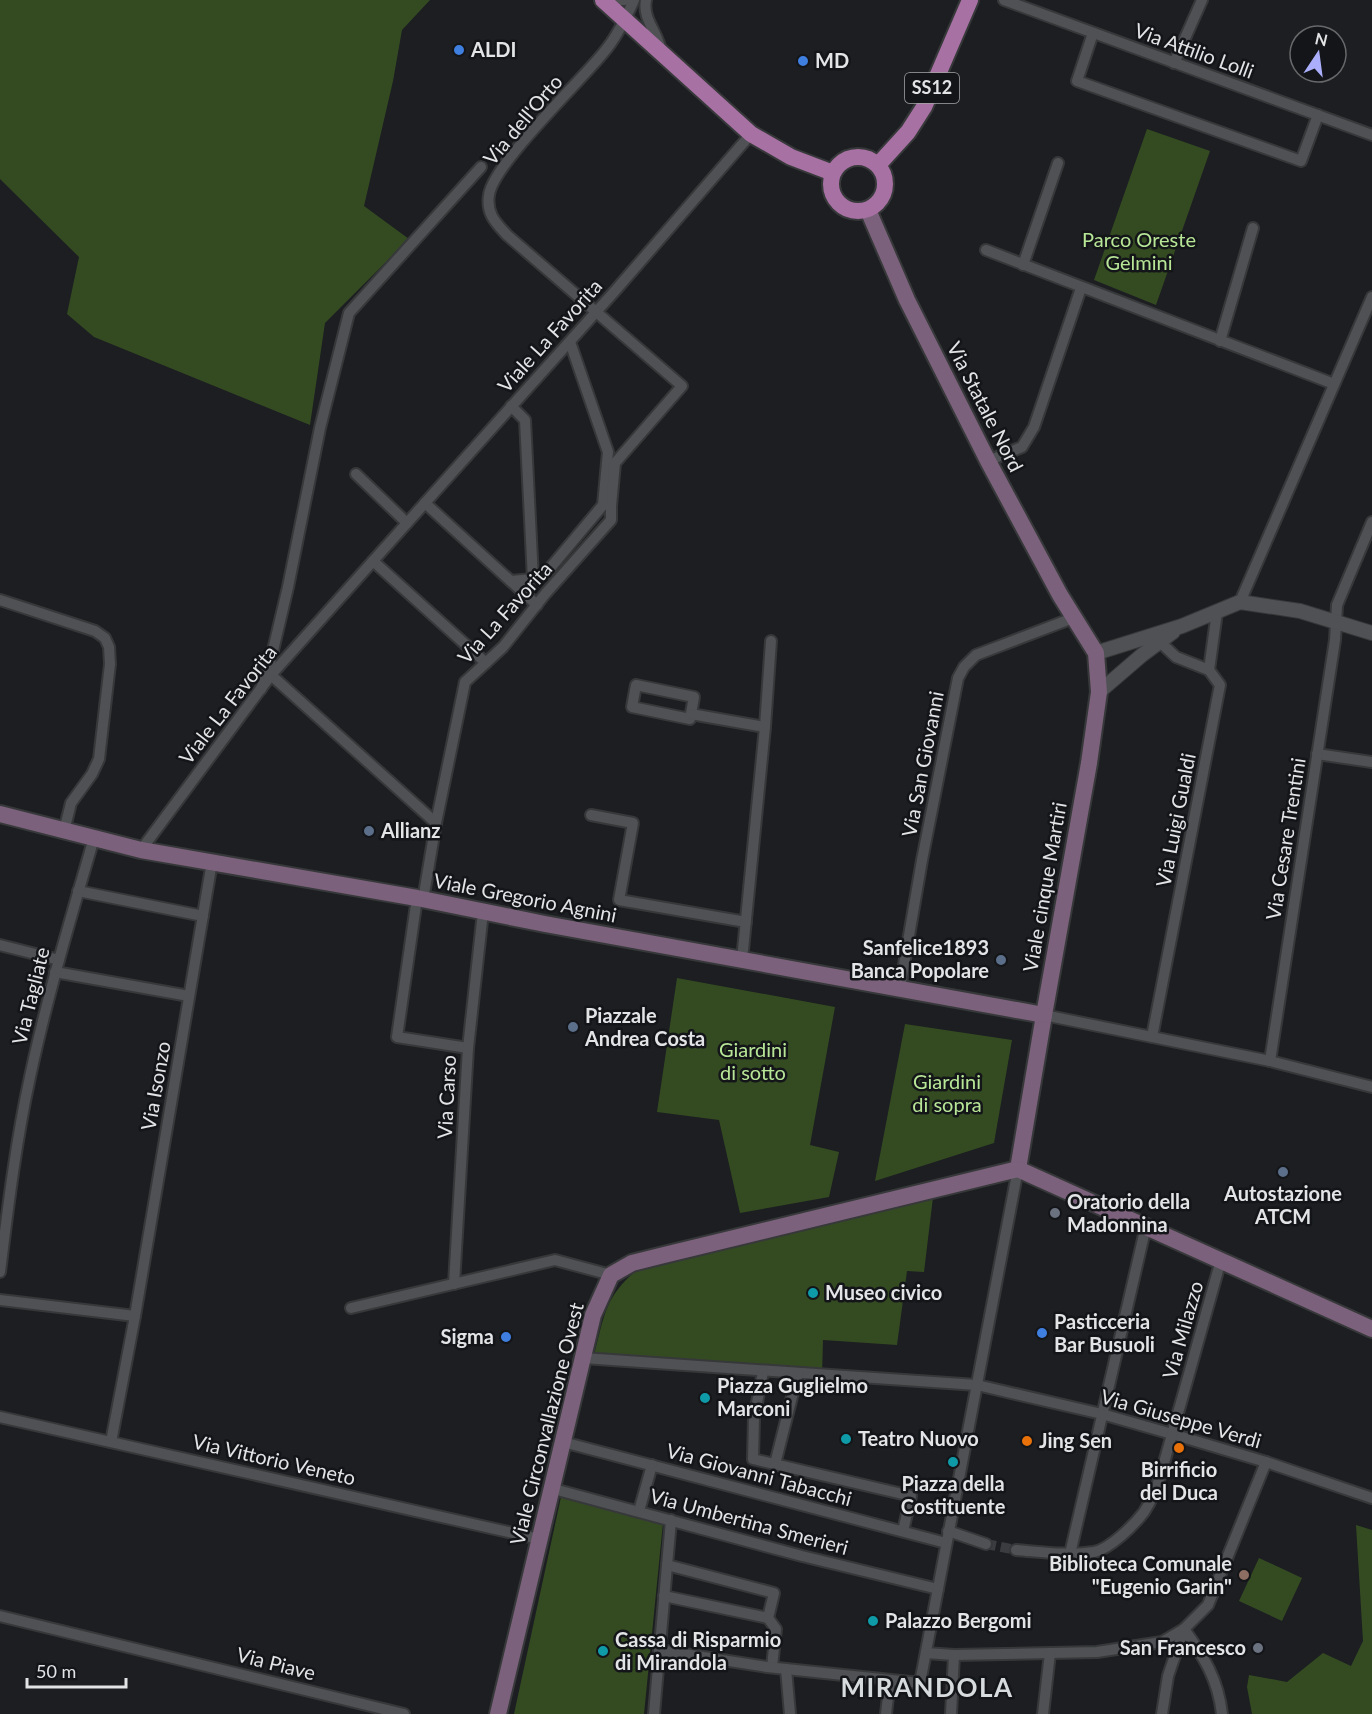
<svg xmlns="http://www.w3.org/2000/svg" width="1372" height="1714" viewBox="0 0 1372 1714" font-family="Lato,sans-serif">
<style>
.green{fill:#344b22}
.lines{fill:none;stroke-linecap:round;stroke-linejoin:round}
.minor-tunnel{stroke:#3a3c3f;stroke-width:10;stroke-dasharray:10 5;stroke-linecap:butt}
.minor-casing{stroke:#37383a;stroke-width:14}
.tertiary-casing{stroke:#37383a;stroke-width:16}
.secondary-casing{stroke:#37383a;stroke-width:20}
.primary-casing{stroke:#37383a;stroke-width:20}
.minor{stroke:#4f5154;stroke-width:10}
.tertiary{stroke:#4f5154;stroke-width:14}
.secondary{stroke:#7b617b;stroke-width:16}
.primary{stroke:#a871a3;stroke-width:16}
.shop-dot{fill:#3f7fe0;stroke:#131518;stroke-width:2}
.service-dot{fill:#5c6f8a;stroke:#131518;stroke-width:2}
.worship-dot{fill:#6b7280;stroke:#131518;stroke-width:2}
.culture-dot{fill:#0f9aa8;stroke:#131518;stroke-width:2}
.food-dot{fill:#e8710a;stroke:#131518;stroke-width:2}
.education-dot{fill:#8d6e63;stroke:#131518;stroke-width:2}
.labels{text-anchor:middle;stroke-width:5;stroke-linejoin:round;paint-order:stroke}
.shield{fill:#131518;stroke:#a4a6a8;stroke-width:1.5}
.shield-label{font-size:18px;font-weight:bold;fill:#e2e4e6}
.poi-label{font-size:20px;font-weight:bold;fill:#e2e4e6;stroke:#131518;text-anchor:start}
.street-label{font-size:20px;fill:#e2e4e6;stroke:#131518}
.park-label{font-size:20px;fill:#b8e697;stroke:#131518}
.district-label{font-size:26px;font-weight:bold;letter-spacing:1.5px;fill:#d7dbde;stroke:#131518}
</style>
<rect width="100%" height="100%" fill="#1c1e21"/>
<!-- green -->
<g class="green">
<polygon points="0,0 430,0 402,30 393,81 364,206 409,239 325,323 310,425 94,337 67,314 79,257 0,179"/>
<polygon points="1147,129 1210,151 1156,305 1094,280"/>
<polygon points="677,978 835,1007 810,1145 839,1152 829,1197 740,1213 719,1120 657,1112"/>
<polygon points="905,1024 1012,1040 994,1143 875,1181"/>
<path d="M934,1189L924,1272L907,1271L897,1345L823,1340L822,1375L594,1355C604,1317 605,1296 637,1270Z"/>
<polygon points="561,1497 663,1523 644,1714 514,1714"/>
<polygon points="1356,1525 1372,1530 1372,1714 1252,1714 1247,1687 1249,1675 1287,1682 1323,1653 1351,1666 1363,1641"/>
<polygon points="1259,1558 1302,1578 1282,1621 1239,1601"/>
</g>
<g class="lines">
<!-- minor-tunnel -->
<polyline class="minor-tunnel" points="986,1544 1016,1550"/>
<defs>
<g id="minor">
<polyline points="613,0 625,0"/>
<path d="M646,0C642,20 659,33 661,52"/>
<polyline points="1004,0 1372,135"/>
<polyline points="1093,33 1077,81 1301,161 1318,115"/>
<polyline points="1174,63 1202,0"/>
<polyline points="986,250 1334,384"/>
<polyline points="1023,265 1058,163"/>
<polyline points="1220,341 1253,228"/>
<polyline points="511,406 525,420 533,579 511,581"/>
<polyline points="988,461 1022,447 1034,427 1081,288"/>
<polyline points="356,474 407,523"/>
<polyline points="425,503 537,605"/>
<polyline points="533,579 546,573 603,505 608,452 570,342"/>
<polyline points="0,600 95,631 105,638 109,647 110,664 99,759 92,774 71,803 64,831"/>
<polyline points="1240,602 1372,297"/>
<polyline points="1160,642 1176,657 1209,670"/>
<polyline points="486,663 373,561 614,292 751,134"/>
<polyline points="271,675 436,823"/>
<polygon points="636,685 694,697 690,719 632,707"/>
<polyline points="261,689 270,663 288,587 320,428 349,313 481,167"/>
<polyline points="691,714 765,727"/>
<polyline points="1317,754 1372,762"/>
<polyline points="591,815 633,823 619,900 746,922"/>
<polyline points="141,850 271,675 373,561"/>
<polyline points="78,891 203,916"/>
<polyline points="417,898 397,1037 468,1048"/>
<path d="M423,900L436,823L465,682L503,647L546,593L611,520V506L615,463L682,386L507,235C496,223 486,214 489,195C493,164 581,81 604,52C617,37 626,18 634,0"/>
<polyline points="0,945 59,960"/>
<polyline points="742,960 765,727 771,641"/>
<polyline points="55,972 189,996"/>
<polyline points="900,988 922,860 958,678 964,667 976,655 1073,618"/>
<polyline points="1044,1015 1270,1061 1372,1087"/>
<polyline points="1152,1037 1220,685 1209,670 1217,612"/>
<polyline points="1270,1061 1335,640 1337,605 1372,522"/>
<path d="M0,1272C8,1207 16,1141 30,1077C47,997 71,917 94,838"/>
<polyline points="454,1284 468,1048 483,912"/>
<polyline points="0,1300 135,1316"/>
<polyline points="351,1308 555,1260 611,1275"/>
<polyline points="583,1358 977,1385 1102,1414 1172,1434 1266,1462 1372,1498"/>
<polyline points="763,1372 754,1418 753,1459 911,1496 903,1531"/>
<polyline points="0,1417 539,1539"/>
<polyline points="111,1442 135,1316 212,862"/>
<polyline points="563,1442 946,1543"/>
<polyline points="775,1464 798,1373"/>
<polyline points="550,1488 802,1556 938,1589"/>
<polyline points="639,1511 652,1465"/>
<polyline points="948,1531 986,1544"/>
<path d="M1016,1550C1042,1552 1068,1556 1094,1552C1110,1549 1134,1525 1144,1512C1153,1499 1158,1484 1162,1470L1221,1260"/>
<polyline points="1070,1554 1146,1226"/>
<polyline points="664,1596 768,1618 774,1593 667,1565"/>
<polyline points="0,1616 404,1714"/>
<polyline points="768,1618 776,1629 772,1667"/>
<path d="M1184,1629C1204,1657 1218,1679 1222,1714"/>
<polyline points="659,1650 767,1667 920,1683 1018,1169"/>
<polyline points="926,1653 954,1655 1097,1652 1162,1642 1184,1629 1208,1605 1266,1462"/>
<polyline points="786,1669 790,1714"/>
<polyline points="654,1714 671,1520"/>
<polyline points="886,1714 890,1680"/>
<polyline points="951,1714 954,1655"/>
<polyline points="1043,1714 1050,1653"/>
<polyline points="1162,1714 1168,1676 1184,1629"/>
</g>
<g id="tertiary">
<polyline points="1096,653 1182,626 1240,602 1300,611 1372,633"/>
<polyline points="1099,692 1142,655 1173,632"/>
</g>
<g id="secondary">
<polyline points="868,210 907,300 988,461 1060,595 1096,653 1099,692 1089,763 1044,1015 1018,1169"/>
<polyline points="0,814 141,850 417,898 545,924 1044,1015"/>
<polyline points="1018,1169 1372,1329"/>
<polyline points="498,1714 593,1315 611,1275 632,1263 664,1255 1018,1169"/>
</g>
<g id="primary">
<polyline points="603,0 751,134 791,157 833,173"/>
<circle cx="858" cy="184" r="27"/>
<polyline points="878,165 908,132 924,107 970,0"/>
</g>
</defs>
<!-- minor casing -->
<use href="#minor" class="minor-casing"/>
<!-- tertiary casing -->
<use href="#tertiary" class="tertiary-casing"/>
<!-- secondary casing -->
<use href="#secondary" class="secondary-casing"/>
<!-- primary casing -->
<use href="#primary" class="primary-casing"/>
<!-- minor -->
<use href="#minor" class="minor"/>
<!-- tertiary -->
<use href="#tertiary" class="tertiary"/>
<!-- secondary -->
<use href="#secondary" class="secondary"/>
<!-- primary -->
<use href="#primary" class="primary"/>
</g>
<!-- markers -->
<g class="shop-dot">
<circle cx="459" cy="50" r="6"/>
<circle cx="803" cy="61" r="6"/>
<circle cx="1042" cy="1333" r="6"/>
<circle cx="506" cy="1337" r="6"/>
</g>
<g class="service-dot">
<circle cx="369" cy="831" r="6"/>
<circle cx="1001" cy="960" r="6"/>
<circle cx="573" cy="1027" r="6"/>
<circle cx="1283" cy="1172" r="6"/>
</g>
<g class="worship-dot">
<circle cx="1055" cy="1213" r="6"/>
<circle cx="1258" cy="1648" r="6"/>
</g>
<g class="culture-dot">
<circle cx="813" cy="1293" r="6"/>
<circle cx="705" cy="1398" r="6"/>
<circle cx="846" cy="1439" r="6"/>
<circle cx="953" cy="1462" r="6"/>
<circle cx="873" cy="1621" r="6"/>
<circle cx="603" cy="1651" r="6"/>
</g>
<g class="food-dot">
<circle cx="1027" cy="1441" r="6"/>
<circle cx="1179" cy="1448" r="6"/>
</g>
<circle class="education-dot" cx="1244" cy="1575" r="6"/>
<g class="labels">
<!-- shield labels -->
<rect class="shield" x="905" y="73" width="54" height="30" rx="4.5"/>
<g class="shield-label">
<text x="932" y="94">SS12</text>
</g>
<!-- poi labels -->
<g class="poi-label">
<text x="471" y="57">ALDI</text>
<text x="815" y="68">MD</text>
<text x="381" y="838">Allianz</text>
<text x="989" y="955" text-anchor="end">Sanfelice1893<tspan x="989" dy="23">Banca Popolare</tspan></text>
<text x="585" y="1023">Piazzale<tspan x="585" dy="23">Andrea Costa</tspan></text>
<text x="1283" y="1201" text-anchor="middle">Autostazione<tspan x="1283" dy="23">ATCM</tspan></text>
<text x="1067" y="1209">Oratorio della<tspan x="1067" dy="23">Madonnina</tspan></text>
<text x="825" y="1300">Museo civico</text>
<text x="1054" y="1329">Pasticceria<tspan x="1054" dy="23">Bar Busuoli</tspan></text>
<text x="494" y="1344" text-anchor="end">Sigma</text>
<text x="717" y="1393">Piazza Guglielmo<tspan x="717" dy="23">Marconi</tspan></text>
<text x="858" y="1446">Teatro Nuovo</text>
<text x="1039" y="1448">Jing Sen</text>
<text x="1179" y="1477" text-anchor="middle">Birrificio<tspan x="1179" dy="23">del Duca</tspan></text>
<text x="953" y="1491" text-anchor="middle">Piazza della<tspan x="953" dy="23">Costituente</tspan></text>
<text x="1232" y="1571" text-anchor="end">Biblioteca Comunale<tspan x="1232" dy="23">"Eugenio Garin"</tspan></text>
<text x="885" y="1628">Palazzo Bergomi</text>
<text x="615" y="1647">Cassa di Risparmio<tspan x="615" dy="23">di Mirandola</tspan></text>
<text x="1246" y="1655" text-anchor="end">San Francesco</text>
</g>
<!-- street labels -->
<g class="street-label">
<text transform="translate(1194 51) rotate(20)" y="7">Via Attilio Lolli</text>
<text transform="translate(523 120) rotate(-50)" y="7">Via dell'Orto</text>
<text transform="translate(550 336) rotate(-48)" y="7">Viale La Favorita</text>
<text transform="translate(985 407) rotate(63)" y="7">Via Statale Nord</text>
<text transform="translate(505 613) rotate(-48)" y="7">Via La Favorita</text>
<text transform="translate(228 705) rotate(-52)" y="7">Viale La Favorita</text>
<text transform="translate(923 764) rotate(-79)" y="7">Via San Giovanni</text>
<text transform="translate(1176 820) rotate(-79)" y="7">Via Luigi Gualdi</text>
<text transform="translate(1286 839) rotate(-81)" y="7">Via Cesare Trentini</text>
<text transform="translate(1045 887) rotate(-80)" y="7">Viale cinque Martiri</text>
<text transform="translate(525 898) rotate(11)" y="7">Viale Gregorio Agnini</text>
<text transform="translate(31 996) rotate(-76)" y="7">Via Tagliate</text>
<text transform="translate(156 1086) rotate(-80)" y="7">Via Isonzo</text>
<text transform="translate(447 1097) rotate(-87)" y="7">Via Carso</text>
<text transform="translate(1183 1330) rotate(-74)" y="7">Via Milazzo</text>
<text transform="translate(1181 1419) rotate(16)" y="7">Via Giuseppe Verdi</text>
<text transform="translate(547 1424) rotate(-76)" y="7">Viale Circonvallazione Ovest</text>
<text transform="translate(274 1460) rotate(13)" y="7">Via Vittorio Veneto</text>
<text transform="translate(759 1475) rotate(15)" y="7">Via Giovanni Tabacchi</text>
<text transform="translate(749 1522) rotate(15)" y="7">Via Umbertina Smerieri</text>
<text transform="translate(276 1664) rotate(14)" y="7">Via Piave</text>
</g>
<!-- park labels -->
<g class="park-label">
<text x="1139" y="247">Parco Oreste<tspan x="1139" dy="23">Gelmini</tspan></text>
<text x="753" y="1057">Giardini<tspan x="753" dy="23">di sotto</tspan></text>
<text x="947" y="1089">Giardini<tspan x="947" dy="23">di sopra</tspan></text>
</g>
<!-- district labels -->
<g class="district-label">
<text x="927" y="1697">MIRANDOLA</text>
</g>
</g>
<!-- north arrow -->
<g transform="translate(1318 54) rotate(13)"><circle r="28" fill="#131518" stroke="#66686a" stroke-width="1.5"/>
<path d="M0-4.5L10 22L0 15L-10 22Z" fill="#abaffb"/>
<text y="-9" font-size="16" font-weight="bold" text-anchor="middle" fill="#e2e4e6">N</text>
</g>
<!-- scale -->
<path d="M27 1678v9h99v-9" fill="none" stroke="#e2e4e6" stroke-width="3"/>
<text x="36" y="1678" font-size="18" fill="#e2e4e6" stroke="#131518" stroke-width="4.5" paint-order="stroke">50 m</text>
</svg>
